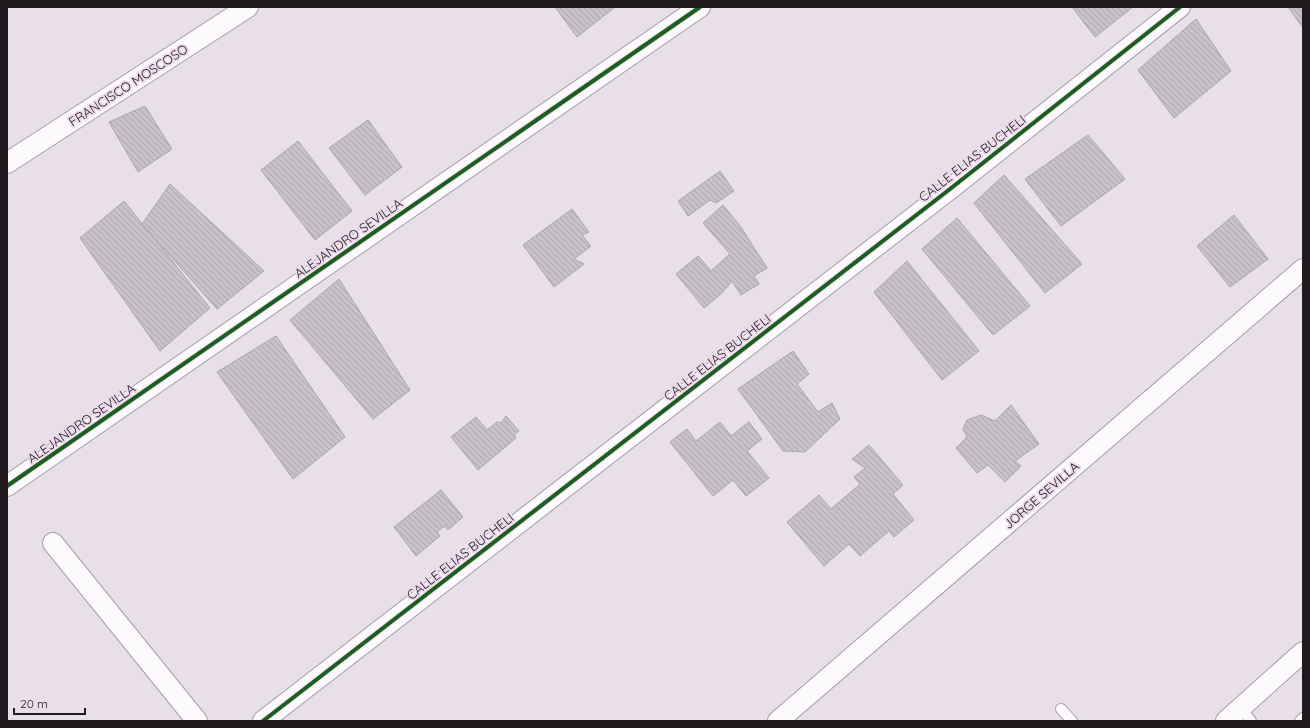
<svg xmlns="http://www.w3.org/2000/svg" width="1310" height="728" viewBox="0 0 1310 728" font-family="Quicksand,sans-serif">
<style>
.building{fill:url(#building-back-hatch);stroke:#ada5ac}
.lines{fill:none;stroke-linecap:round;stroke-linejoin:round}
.service-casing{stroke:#a69fa5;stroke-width:12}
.minor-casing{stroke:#a69fa5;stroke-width:22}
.service{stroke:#fcfafc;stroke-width:10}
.minor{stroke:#fcfafc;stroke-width:20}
.cycleway-casing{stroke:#eddbec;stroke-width:6}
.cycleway{stroke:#1b5e20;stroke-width:4}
.labels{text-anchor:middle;stroke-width:4;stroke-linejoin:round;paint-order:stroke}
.street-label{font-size:13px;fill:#201a1f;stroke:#eddbec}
</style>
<defs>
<pattern id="building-back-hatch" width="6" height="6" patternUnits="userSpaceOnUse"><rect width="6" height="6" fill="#c8c1c8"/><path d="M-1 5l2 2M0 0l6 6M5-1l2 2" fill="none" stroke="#aca5ab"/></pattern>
</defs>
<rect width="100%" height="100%" fill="#e9dfe8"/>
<!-- building -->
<g class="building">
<polygon points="555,7 613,7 614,8 577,37"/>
<polygon points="1072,7 1133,7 1095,37"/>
<polygon points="1288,7 1303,7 1303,28"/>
<polygon points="1196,19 1231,71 1174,118 1138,70"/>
<polygon points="145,106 172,149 138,172 109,122"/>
<polygon points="368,120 402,167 365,195 329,148"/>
<polygon points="1088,135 1125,179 1061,226 1025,179"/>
<polygon points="298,141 352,211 315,240 261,170"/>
<polygon points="720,171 734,191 716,203 710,200 688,216 678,201"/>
<polygon points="1004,175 1082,264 1045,293 974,203"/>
<polygon points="170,184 264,271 217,309 142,224"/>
<polygon points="124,201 210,308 160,351 80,238"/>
<polygon points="723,205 741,227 767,268 754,276 759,284 741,295 732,281 721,294 704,308 676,274 698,256 711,271 730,254 703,223"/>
<polygon points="572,209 589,232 582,235 591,246 574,259 584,264 554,287 523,245"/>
<polygon points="1234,215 1268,259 1230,287 1197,246"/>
<polygon points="957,218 1030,306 993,335 922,249"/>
<polygon points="907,261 979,351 942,380 874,292"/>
<polygon points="339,279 410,390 373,419 290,320"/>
<polygon points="276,336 345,437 293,479 217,372"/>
<polygon points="793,351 809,374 797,384 818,412 832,403 840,419 805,452 783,451 738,389"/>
<polygon points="1011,405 1039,444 1015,461 1021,466 1005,482 988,465 977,473 956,448 967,437 963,429 967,420 981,415 995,421"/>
<polygon points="506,416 519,431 514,435 516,438 478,470 451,437 476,417 487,430 497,422 501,423"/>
<polygon points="720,422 731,436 749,422 762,439 747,451 769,478 746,496 733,480 713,496 670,442 687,429 696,441"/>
<polygon points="869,445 903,485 893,494 914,520 894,537 889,531 860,556 849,544 824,566 787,522 819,495 831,509 860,484 854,477 865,468 852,459"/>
<polygon points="441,490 463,517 448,530 445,526 437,532 440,536 416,556 394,527"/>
</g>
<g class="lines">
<defs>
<g id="service">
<polyline points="1241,708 1251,721"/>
<polyline points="1061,709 1072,721"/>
<polyline points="1300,721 1303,718"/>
</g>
<g id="minor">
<polyline points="7,163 248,7"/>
<polyline points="7,486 700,7"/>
<polyline points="53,543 197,721"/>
<polyline points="263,721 950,189 1180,7"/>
<polyline points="778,721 1303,269"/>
<polyline points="1226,721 1303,652"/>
</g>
</defs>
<!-- service casing -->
<use href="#service" class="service-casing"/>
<!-- minor casing -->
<use href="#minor" class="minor-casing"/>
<!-- service -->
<use href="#service" class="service"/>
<!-- minor -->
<use href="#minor" class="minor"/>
<defs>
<g id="cycleway">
<polyline points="7,486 700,7"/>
<polyline points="263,721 950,189 1180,7"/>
</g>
</defs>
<!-- cycleway casing -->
<use href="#cycleway" class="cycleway-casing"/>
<!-- cycleway -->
<use href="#cycleway" class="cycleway"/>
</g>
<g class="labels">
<!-- street labels -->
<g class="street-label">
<text transform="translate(128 85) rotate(-33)" y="5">FRANCISCO MOSCOSO</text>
<text transform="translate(972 158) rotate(-38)" y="5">CALLE ELIAS BUCHELI</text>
<text transform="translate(348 238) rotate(-35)" y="5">ALEJANDRO SEVILLA</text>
<text transform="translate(717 357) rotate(-38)" y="5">CALLE ELIAS BUCHELI</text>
<text transform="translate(81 423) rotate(-35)" y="5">ALEJANDRO SEVILLA</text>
<text transform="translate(1041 495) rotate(-41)" y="5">JORGE SEVILLA</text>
<text transform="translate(460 556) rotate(-38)" y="5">CALLE ELIAS BUCHELI</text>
</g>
</g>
<!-- border -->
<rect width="1310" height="728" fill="none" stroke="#201a1f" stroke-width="16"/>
<!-- scale -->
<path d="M14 708v6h71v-6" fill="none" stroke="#201a1f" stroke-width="2"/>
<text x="20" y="708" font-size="12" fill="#201a1f" stroke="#eddbec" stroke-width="3" paint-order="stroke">20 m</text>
</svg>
